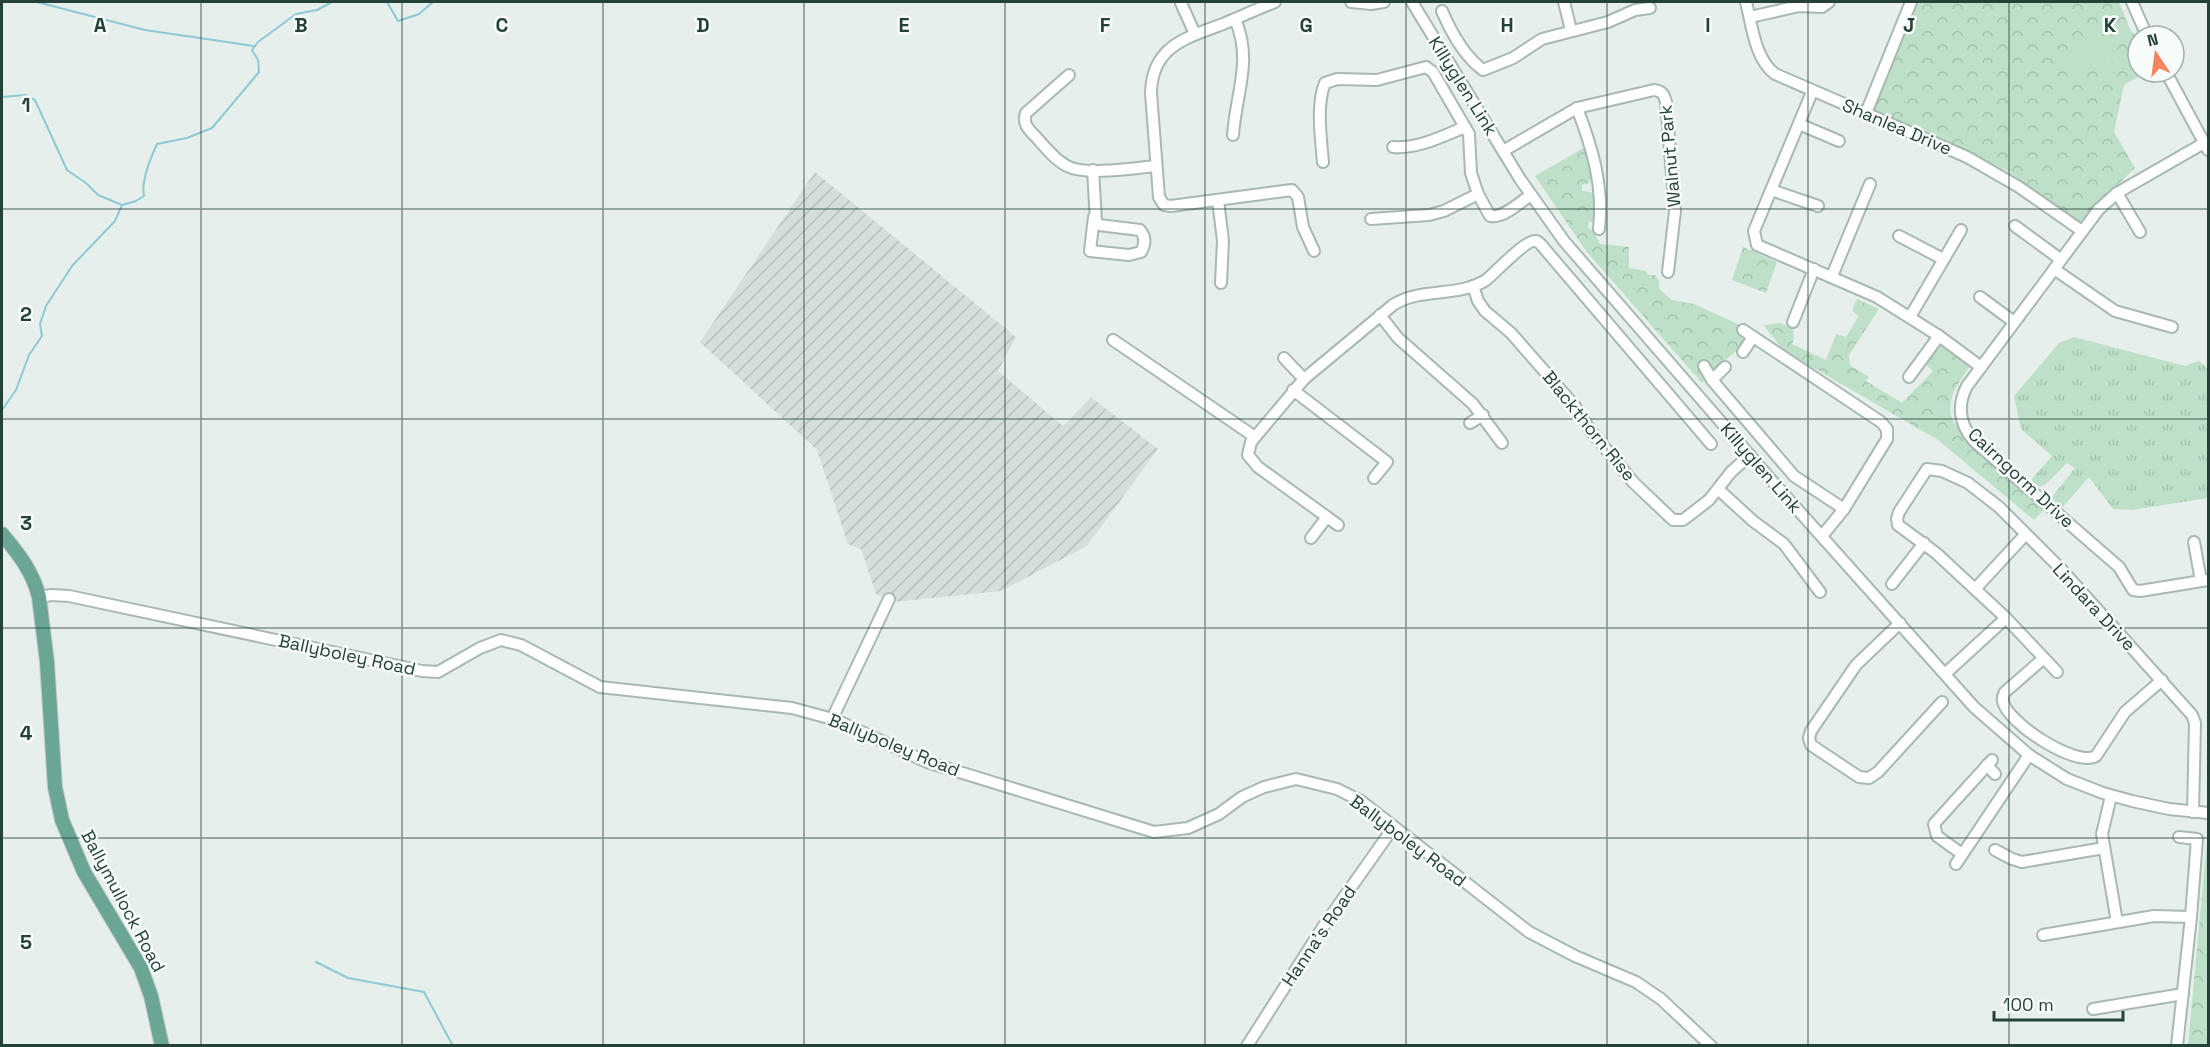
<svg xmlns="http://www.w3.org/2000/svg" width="2210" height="1047" viewBox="0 0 2210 1047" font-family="'Space Grotesk',sans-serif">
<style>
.industrial{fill:url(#industrial-furrows)}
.grass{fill:url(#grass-tufts)}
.park{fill:url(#park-crowns)}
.garden{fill:#bfe0c8}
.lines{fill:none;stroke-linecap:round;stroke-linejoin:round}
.stream{stroke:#8ec9d4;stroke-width:2}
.minor-casing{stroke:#a8b8b2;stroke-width:14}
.major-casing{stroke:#c2cac8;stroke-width:16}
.minor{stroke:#fff;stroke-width:10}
.major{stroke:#6aa596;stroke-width:14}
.grid{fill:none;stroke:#24423a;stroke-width:1.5;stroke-opacity:0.55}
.labels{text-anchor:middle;stroke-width:5;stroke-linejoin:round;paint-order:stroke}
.street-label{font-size:18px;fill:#24423a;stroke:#f7fbf9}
.grid-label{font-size:20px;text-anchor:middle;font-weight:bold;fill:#24423a;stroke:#f7fbf9;stroke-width:5;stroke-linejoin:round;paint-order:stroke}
</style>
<defs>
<pattern id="industrial-furrows" width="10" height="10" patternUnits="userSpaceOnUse" patternTransform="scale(1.5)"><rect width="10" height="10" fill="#d4dfda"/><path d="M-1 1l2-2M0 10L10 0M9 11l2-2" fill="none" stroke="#b6c1bc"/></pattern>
<pattern id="grass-tufts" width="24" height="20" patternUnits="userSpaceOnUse" patternTransform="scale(1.5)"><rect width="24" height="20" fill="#bfe0c8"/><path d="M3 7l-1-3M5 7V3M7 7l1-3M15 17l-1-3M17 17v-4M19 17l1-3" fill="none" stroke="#a4c1ad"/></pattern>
<pattern id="park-crowns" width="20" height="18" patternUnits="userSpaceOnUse" patternTransform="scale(1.5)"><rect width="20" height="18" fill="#bfe0c8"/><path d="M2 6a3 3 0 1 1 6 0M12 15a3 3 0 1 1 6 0" fill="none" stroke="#a4c1ad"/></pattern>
</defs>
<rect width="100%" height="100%" fill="#e6efeb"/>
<!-- industrial -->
<polygon class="industrial" points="815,172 1016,337 998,371 1063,426 1091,397 1158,449 1087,546 1001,591 893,602 876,594 861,549 848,544 817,450 700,342"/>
<!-- grass -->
<polygon class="grass" points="2074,337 2185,366 2199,361 2207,368 2208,498 2132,510 2113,509 2089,477 2062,508 2051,498 2075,468 2067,463 2046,484 2040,487 2031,480 2052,456 2021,429 2014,396 2059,343"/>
<!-- park -->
<g class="park">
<polygon points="1907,2 2119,2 2130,29 2138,39 2138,72 2147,72 2124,85 2114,132 2135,168 2080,222 2006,170 1870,109"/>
<polygon points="1585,147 1590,160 1592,177 1589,183 1582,185 1582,191 1591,192 1596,199 1594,222 1589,222 1588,228 1593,230 1600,244 1629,247 1629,268 1646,271 1648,275 1655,275 1659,281 1659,289 1672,300 1694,304 1742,326 1739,331 1743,341 1739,349 1714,369 1709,365 1702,366 1701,374 1706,380 1702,383 1586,251 1535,176"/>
<polygon points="1743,247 1777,262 1766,293 1732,280"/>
<path d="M1857,299L1879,309L1849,355L1850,365L1869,377L1866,381L1902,403L1933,371L1923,362L1939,341L1970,366C1958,384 1943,402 1954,423L2046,508L2034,520L1938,440L1781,349C1776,338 1769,334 1764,325L1781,323L1793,328L1794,339L1792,344L1826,360L1836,334L1846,337L1859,316L1852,311Z"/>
<polygon points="2208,830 2208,1045 2188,1045"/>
</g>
<!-- garden -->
<polygon class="garden" points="2108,35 2119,59 2070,81 2061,58"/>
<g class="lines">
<!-- stream -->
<g class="stream">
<polyline points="37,2 145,30 254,46"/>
<polyline points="387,2 398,21 419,14 433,2"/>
<polyline points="464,2 465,2"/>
<polyline points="2,97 25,95 35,100 67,170 86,183 98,195 122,205"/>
<path d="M2,410L16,390L29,355L42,336L40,324L46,306L72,266L115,221L122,205L136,201L144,196C141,182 151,157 157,144L187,138L212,128L259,72L258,60L252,50L258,42L296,14L317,10L332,2"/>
<polyline points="316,962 348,978 424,992 453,1046"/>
</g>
<defs>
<g id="minor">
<path d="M1275,2C1257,9 1240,17 1223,24C1186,38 1152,46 1151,93L1159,197L1164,205L1171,206L1292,190L1298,197L1303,227L1314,251"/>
<polyline points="1351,2 1371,4 1384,2"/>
<polyline points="1412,2 1520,179 1564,241 1773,482 1974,707 2029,755 2067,779 2103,793 2132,801 2169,809 2208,813"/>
<polyline points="1564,2 1571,30"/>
<path d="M1746,2C1752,26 1755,59 1775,74L1967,157L2019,187L2082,231"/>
<polyline points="2132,2 2147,36"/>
<polyline points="1181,3 1195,34"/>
<path d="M1442,11C1451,32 1464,56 1483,70L1513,58L1542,39L1608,22L1635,10L1650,8"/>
<polyline points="1750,17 1799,6 1822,7 1829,2"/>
<polyline points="2166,72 2208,150"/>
<path d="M1069,75L1026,113C1022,124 1029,130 1036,137C1045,147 1055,160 1067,166C1085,176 1135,168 1156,166"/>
<polyline points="1812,92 1754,231 1757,245 1877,297 1939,336 1981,367"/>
<path d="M1577,108C1592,147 1604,186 1599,229"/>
<polyline points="1866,113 1911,2"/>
<polyline points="1799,124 1839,141"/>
<path d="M1233,135C1236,92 1253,61 1235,19"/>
<path d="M2204,143L2117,193L2099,209L1967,386C1957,405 1959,424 1974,441L2119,567L2133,590L2140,591L2208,580"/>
<path d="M1393,147C1418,149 1443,136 1465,127"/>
<path d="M1503,151L1577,108L1654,90C1662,91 1664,94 1666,102L1675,211L1668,272"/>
<path d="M1323,162C1321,140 1316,103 1325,83L1337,79L1377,80L1426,67L1433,72L1469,134L1471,173L1478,194L1490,216C1503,219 1520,202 1531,195"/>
<path d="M1093,170L1096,221L1099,225L1140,230C1146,237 1145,245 1141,252L1129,255L1090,251L1094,217"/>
<polyline points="1771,190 1818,206"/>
<polyline points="2117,193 2140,232"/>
<polyline points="1218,200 1223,241 1221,283"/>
<polyline points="1371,219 1429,215 1444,211 1478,194"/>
<polyline points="2015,226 2060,259"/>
<polyline points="1899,236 1943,259"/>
<polyline points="2054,269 2115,311 2172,327"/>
<polyline points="1832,276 1870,184"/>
<polyline points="1473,286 1478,301 1485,311 1511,333 1574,405 1590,430 1634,483 1673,520 1683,520 1709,500 1731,472 1750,455"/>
<polyline points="1980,297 2014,322"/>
<polyline points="1380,315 1398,338 1473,404 1502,443"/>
<polyline points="1910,317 1961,230"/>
<polyline points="1793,322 1814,269"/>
<polyline points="1743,330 1881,422 1887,429 1887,439 1844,509 1822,536"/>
<polyline points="1113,340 1255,437"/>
<polyline points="1743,352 1753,337"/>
<polyline points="1284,358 1304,379"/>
<polyline points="1704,366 1712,380 1794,476 1844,509"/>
<polyline points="1909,377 1939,336"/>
<polyline points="1712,380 1725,367"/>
<polyline points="1293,390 1387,462 1374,478"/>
<polyline points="1470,423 1483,415"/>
<polyline points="1719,490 1753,521 1784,544 1820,592"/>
<path d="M1338,525L1258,467L1248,455L1251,442L1304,379L1393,305C1420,287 1458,298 1486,280C1495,273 1526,239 1536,241C1539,242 1541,244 1543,247L1711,444"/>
<polyline points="1311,538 1327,517"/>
<polyline points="2194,542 2201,581"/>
<polyline points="1892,584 1924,543"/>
<polyline points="1975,589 2025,535"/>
<polyline points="39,597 51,595 69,596 422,671 438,672 480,648 501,640 521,645 600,687 792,708 836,720 927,762 1154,832 1188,828 1219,814 1242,797 1264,787 1296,779 1337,789 1361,801 1529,932 1575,956 1636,982 1661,999 1711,1046"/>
<polyline points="1900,623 1856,665 1811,731 1809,738 1811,745 1859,777 1869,778 1878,772 1942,702"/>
<path d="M2044,658L2005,692C2003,696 2002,697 2003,701C2006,722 2076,768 2096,756L2125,712L2162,680"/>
<polyline points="2057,672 2006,618 1936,553 1898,525 1897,519 1899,512 1927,469 1942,471 1968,483 1999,507 2062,570 2192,715 2195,723 2193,812"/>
<polyline points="1946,673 2006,618"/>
<polyline points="832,719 889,599"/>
<polyline points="1987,765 1995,774"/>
<polyline points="2111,796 2102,834 2117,922"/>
<polyline points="1995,850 2012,859 2022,862 2104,848"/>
<polyline points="1962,854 1937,836 1934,824 1992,760"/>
<polyline points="1956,864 2029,755"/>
<polyline points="2043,935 2154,916 2191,917"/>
<polyline points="2093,1009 2183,994"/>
<polyline points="1247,1046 1323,927 1393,828"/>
<polyline points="2177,1046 2191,917 2197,839 2179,837"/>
</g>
<path id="major" d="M2,534C18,553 33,572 39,597L47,662L55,787L62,820L84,872L141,968L151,996L162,1046"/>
</defs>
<!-- minor casing -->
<use href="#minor" class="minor-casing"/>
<!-- major casing -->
<use href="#major" class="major-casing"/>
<!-- minor -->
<use href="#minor" class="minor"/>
<!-- major -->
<use href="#major" class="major"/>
</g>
<!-- grid -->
<path class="grid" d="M201,2V1046M402,2V1046M603,2V1046M804,2V1046M1005,2V1046M1205,2V1046M1406,2V1046M1607,2V1046M1808,2V1046M2009,2V1046M2,209H2208M2,419H2208M2,628H2208M2,838H2208"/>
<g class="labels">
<!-- street labels -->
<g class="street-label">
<text transform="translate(1463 86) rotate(58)" y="6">Killyglen Link</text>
<text transform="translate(1897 127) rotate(23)" y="6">Shanlea Drive</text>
<text transform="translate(1670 156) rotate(-95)" y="6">Walnut Park</text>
<text transform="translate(1589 426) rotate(51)" y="6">Blackthorn Rise</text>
<text transform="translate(1761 468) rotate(49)" y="6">Killyglen Link</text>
<text transform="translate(2021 478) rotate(43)" y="6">Cairngorm Drive</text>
<text transform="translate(2094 607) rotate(47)" y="6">Lindara Drive</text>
<text transform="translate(347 655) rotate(12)" y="6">Ballyboley Road</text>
<text transform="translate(894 745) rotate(22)" y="6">Ballyboley Road</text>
<text transform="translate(1408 841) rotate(37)" y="6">Ballyboley Road</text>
<text transform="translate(123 901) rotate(62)" y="6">Ballymullock Road</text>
<text transform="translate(1319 936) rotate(-56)" y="6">Hanna's Road</text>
</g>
</g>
<g class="grid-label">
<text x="100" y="32">A</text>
<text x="301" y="32">B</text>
<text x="502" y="32">C</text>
<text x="703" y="32">D</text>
<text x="904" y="32">E</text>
<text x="1105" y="32">F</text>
<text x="1306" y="32">G</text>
<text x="1507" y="32">H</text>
<text x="1708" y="32">I</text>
<text x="1909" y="32">J</text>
<text x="2110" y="32">K</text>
<text x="26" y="112">1</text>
<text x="26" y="321">2</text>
<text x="26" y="530">3</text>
<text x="26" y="740">4</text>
<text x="26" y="949">5</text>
</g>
<!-- border -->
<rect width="2210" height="1047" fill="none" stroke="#24423a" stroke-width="6"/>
<!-- north arrow -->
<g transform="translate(2156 54) rotate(347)"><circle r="28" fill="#f7fbf9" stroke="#a3b1ad" stroke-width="1.5"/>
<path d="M0-4.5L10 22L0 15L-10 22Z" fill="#f4845f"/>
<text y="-9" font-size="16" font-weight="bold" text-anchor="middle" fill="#24423a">N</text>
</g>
<!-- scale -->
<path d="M1994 1011v9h129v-9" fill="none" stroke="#24423a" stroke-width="3"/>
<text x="2003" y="1011" font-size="18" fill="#24423a" stroke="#f7fbf9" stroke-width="4.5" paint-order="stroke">100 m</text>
</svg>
